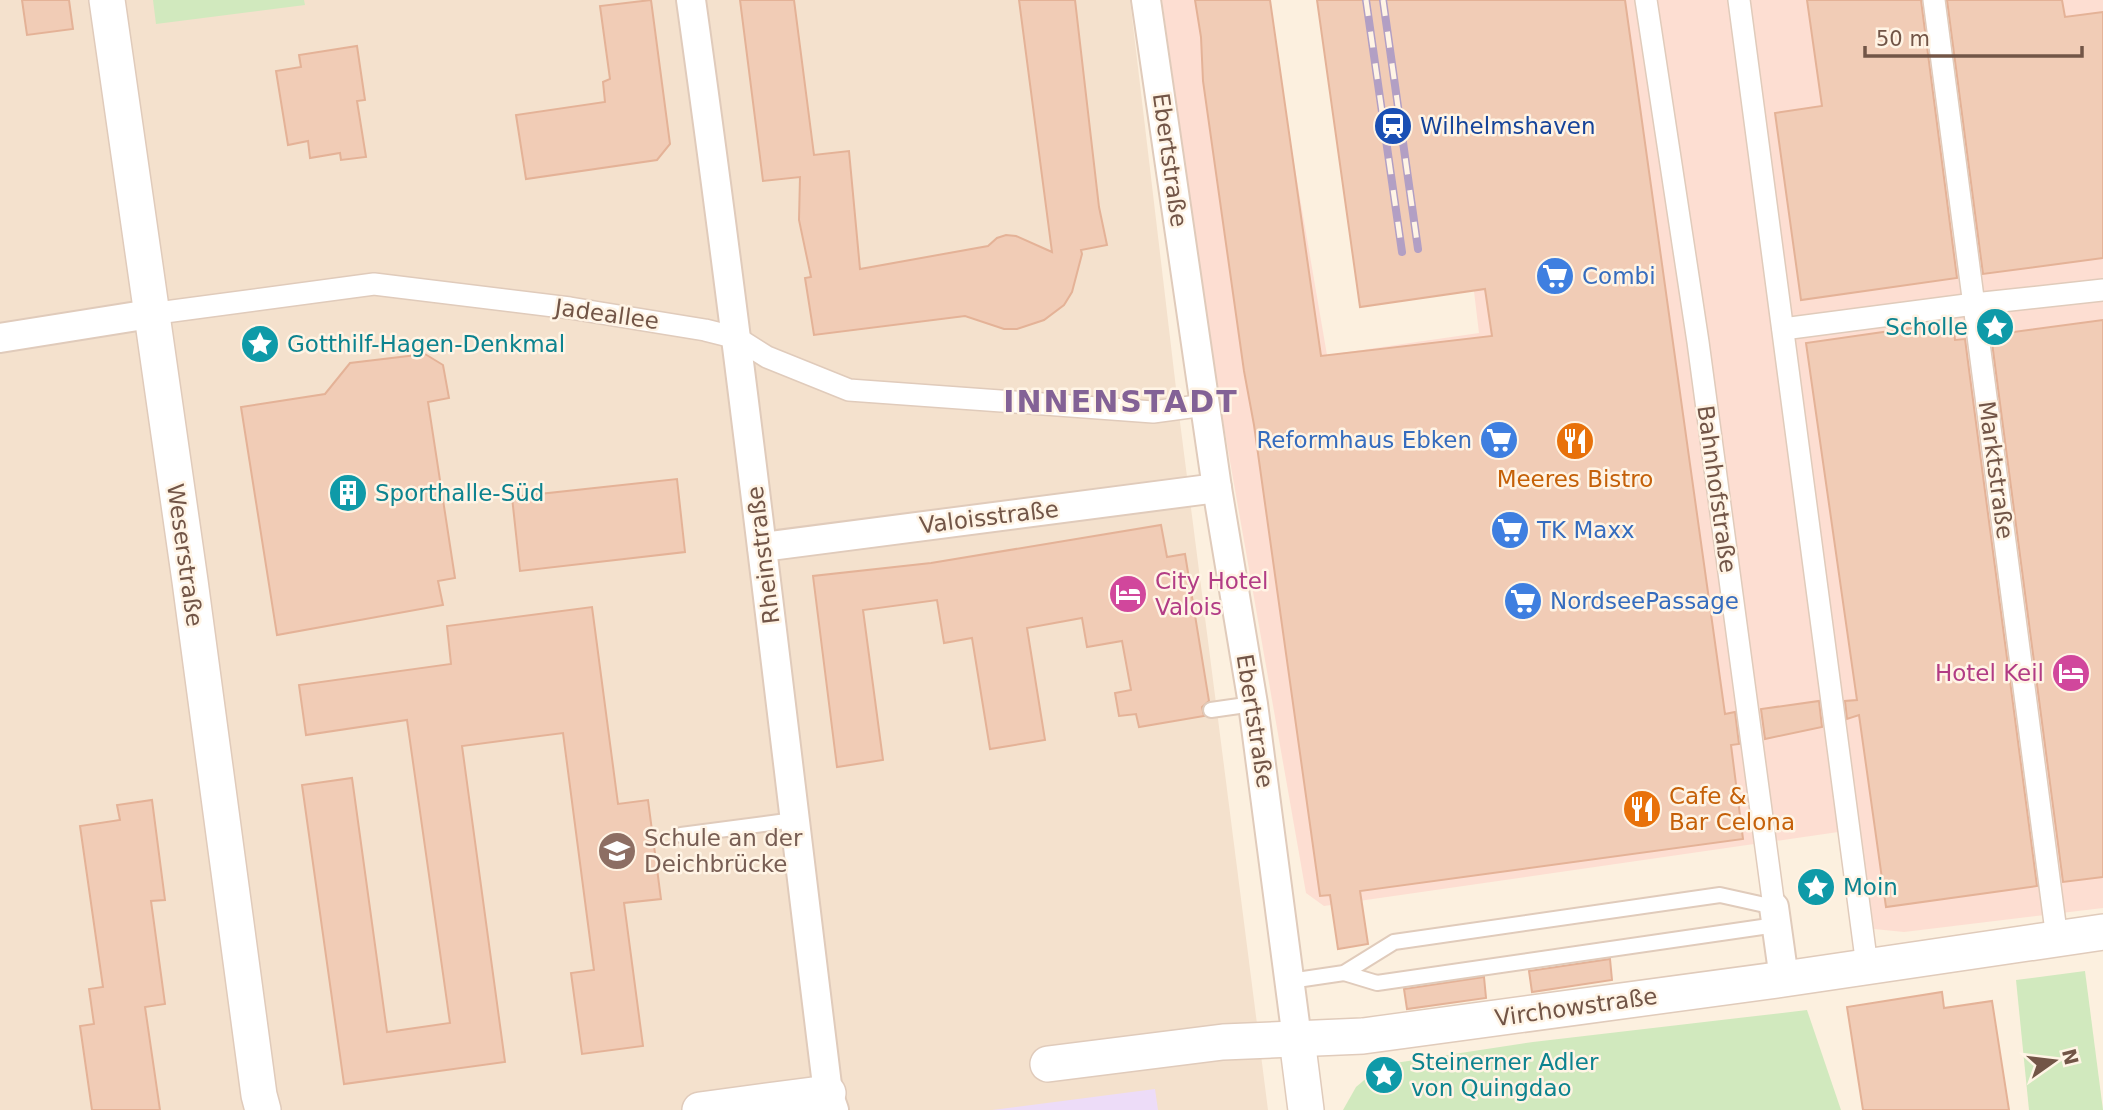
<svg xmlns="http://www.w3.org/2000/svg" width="2103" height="1110" viewBox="0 0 2103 1110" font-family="'DejaVu Sans',sans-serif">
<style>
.residential{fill:#f4e1cd}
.commercial{fill:#fdded2}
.education{fill:#eddcf8}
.green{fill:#d1e9be}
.building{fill:#f1ccb6;stroke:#e4b297;stroke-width:2}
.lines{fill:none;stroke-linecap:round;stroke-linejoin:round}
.service-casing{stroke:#e0cbbb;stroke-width:18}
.pedestrian-casing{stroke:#e0cbbb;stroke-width:24}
.minor-casing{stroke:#e0cbbb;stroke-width:32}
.tertiary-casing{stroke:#e0cbbb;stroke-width:38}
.service{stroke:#fff;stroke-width:14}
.pedestrian{stroke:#fff;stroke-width:21}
.minor{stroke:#fff;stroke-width:28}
.tertiary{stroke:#fff;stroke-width:35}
.rail-casing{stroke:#b29fc4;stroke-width:8}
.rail{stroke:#fff4e5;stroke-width:5;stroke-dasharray:16;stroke-linecap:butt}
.labels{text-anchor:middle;stroke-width:5;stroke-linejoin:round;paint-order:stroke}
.transit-label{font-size:23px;fill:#164399;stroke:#fff4e5;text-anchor:start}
.street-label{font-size:23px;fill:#725547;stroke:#fff4e5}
.shop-label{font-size:23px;fill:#366cbe;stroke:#fff4e5;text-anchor:start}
.culture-label{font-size:23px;fill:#0d838f;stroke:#fff4e5;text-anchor:start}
.food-label{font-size:23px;fill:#c56008;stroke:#fff4e5}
.hotel-label{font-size:23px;fill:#b23c85;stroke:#fff4e5;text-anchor:start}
.education-label{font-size:23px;fill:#785e54;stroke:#fff4e5;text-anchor:start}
.district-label{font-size:30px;font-weight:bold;letter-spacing:2px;fill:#836296;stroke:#fff4e5}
</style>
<rect width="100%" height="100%" fill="#fcf0df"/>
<!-- residential -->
<polygon class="residential" points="0,0 1130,0 1180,422 1268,1110 0,1110"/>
<!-- commercial -->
<polygon class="commercial" points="1162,0 1266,0 1327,355 1479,333 1439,0 2103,0 2103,908 1904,932 1874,929 1859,829 1324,906 1306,893 1215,376"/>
<!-- education -->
<polygon class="education" points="1155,1089 1158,1110 992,1110"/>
<!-- green -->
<g class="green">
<polygon points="153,0 304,0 305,5 156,24"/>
<polygon points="2085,971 2103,1110 2029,1110 2016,980"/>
<polygon points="1807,1010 1841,1110 1343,1110 1356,1087 1382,1065 1533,1042"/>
</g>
<!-- building -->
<g class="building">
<polygon points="22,0 69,0 73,29 27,35"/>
<polygon points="651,0 670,144 657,160 526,179 516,115 605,102 603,82 610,79 600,6"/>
<polygon points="740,0 794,0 814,155 849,151 860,269 988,246 997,238 1006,235 1016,236 1052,252 1019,0 1075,0 1099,207 1107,245 1081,250 1082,254 1072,292 1064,305 1044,320 1017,329 1004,329 965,316 814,335 805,278 811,277 799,220 800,177 763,181"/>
<polygon points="1195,0 1270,0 1321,356 1492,336 1485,289 1360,307 1317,0 1625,0 1725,714 1735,712 1739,744 1731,745 1743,839 1360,891 1368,944 1338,949 1330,895 1320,896 1254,425 1244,371 1203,81 1201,37"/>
<polygon points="1807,0 1921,0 1957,278 1801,300 1775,113 1822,106"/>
<polygon points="1947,0 2062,0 2065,17 2103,12 2103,258 1983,274"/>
<polygon points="357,46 365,100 357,101 366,157 341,160 340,153 310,158 308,141 288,145 276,71 301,67 299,55"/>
<polygon points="2103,320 2103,877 2063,882 1991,335"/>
<polygon points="1953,322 1955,340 1965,339 2037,886 1886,907 1859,715 1847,719 1845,701 1857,700 1806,343"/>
<polygon points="425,354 443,365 449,398 428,402 455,578 438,581 443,605 277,635 241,407 325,394 350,363"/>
<polygon points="677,479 685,552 520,571 512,497"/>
<polygon points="1161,525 1167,557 1185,554 1209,701 1202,707 1204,716 1139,727 1136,714 1119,716 1115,693 1131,690 1122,641 1087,647 1082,618 1027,628 1045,740 990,749 972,638 944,643 937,600 863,610 883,760 837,767 813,576 931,563"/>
<polygon points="592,607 618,804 648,800 661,899 624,903 643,1046 582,1054 571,973 594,970 563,733 462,746 505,1062 344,1084 302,785 352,778 387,1032 450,1023 407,720 306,735 299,685 451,664 447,626"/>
<polygon points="1819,701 1822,727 1765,739 1761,709"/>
<polygon points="152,800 165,900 151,901 165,1004 145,1007 160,1110 92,1110 80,1026 94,1024 89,989 103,987 80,826 120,820 117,805"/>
<polygon points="1610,959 1612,980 1532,992 1529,971"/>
<polygon points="1484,977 1486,998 1407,1009 1404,989"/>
<polygon points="1942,992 1944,1008 1992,1001 2009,1110 1863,1110 1847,1007"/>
</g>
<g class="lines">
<defs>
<g id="service">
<polyline points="1211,710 1253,704"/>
<polyline points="681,835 794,820"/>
<polyline points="1344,973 1377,983 1776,925"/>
<polyline points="1290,981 1344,973 1394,942 1720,895 1774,907"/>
</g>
<g id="pedestrian">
<polyline points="1646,0 1698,342 1774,907"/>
<polyline points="1739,0 1867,966"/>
<polyline points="1934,0 2057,939"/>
<polyline points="150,314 374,284 570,308 705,330 737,338 767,357 849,390 1153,412 1205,405"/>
<polyline points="1783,329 1974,304 2103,290"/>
</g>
<g id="minor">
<path d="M691,0C742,363 783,728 828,1093L834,1110"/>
<polyline points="1146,0 1217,488 1253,704 1297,1039"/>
<polyline points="0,338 150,314"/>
<polyline points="762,547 1217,488"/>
<polyline points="1774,907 1784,979"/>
</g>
<g id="tertiary">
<polyline points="107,0 190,581 259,1095 263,1110"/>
<polyline points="1297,1039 1306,1110"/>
<polyline points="1048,1064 1223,1042 1363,1036 1784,979 2103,932"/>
<polyline points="700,1110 828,1093"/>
</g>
</defs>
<!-- service casing -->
<use href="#service" class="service-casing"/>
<!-- pedestrian casing -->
<use href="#pedestrian" class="pedestrian-casing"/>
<!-- minor casing -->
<use href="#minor" class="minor-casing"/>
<!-- tertiary casing -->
<use href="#tertiary" class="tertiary-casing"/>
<!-- service -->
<use href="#service" class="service"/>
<!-- pedestrian -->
<use href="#pedestrian" class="pedestrian"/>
<!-- minor -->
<use href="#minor" class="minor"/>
<!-- tertiary -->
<use href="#tertiary" class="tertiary"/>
<defs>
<g id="rail">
<polyline points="1366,0 1402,252"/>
<polyline points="1383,0 1418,249"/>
</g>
</defs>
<!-- rail casing -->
<use href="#rail" class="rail-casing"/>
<!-- rail -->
<use href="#rail" class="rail"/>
</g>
<!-- icons -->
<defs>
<symbol id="station-disc" viewBox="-11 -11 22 22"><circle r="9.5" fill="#1a4fb4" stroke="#fff4e5"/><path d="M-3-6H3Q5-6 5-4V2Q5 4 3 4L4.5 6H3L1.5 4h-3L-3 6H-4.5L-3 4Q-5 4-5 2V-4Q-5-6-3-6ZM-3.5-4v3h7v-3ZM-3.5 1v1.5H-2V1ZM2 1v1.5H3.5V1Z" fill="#fff"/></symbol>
<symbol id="supermarket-disc" viewBox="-11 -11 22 22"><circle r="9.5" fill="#3f7fe0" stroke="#fff4e5"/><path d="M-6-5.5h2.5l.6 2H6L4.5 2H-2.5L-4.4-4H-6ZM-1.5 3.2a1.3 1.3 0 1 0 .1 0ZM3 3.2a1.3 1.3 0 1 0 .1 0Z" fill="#fff"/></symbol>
<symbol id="sight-disc" viewBox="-11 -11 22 22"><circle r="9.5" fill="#0f9aa8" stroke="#fff4e5"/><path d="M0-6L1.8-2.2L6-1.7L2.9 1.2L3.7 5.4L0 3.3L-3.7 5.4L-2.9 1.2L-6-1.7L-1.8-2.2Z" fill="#fff"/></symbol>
<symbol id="restaurant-disc" viewBox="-11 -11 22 22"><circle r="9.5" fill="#e8710a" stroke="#fff4e5"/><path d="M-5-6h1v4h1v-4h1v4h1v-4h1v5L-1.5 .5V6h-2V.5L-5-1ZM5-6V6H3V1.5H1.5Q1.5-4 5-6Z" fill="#fff"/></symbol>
<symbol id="building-disc" viewBox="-11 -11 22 22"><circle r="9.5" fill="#0f9aa8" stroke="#fff4e5"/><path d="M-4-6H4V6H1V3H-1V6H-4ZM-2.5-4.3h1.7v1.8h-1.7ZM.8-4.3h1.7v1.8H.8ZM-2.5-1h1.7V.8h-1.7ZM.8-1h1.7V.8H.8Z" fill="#fff"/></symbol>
<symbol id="hotel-disc" viewBox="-11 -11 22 22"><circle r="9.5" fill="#d1479c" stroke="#fff4e5"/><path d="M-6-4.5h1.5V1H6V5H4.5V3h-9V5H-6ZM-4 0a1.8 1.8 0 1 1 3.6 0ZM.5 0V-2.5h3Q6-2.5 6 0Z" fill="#fff"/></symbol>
<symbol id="school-disc" viewBox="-11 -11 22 22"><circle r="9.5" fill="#8d6e63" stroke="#fff4e5"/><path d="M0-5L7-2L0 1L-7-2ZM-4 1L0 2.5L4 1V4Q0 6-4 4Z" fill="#fff"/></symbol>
</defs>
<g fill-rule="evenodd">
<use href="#station-disc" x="1371" y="104" width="44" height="44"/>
<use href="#supermarket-disc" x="1533" y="254" width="44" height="44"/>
<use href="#sight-disc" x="1973" y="305" width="44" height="44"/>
<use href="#sight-disc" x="238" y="322" width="44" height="44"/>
<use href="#supermarket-disc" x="1477" y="418" width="44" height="44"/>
<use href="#restaurant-disc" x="1553" y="419" width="44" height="44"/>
<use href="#building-disc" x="326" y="471" width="44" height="44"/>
<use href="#supermarket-disc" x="1488" y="508" width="44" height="44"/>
<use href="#hotel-disc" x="1106" y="572" width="44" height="44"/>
<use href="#supermarket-disc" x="1501" y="579" width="44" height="44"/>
<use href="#hotel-disc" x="2049" y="651" width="44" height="44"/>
<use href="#restaurant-disc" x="1620" y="787" width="44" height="44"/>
<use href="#school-disc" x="595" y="829" width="44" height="44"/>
<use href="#sight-disc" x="1794" y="865" width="44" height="44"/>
<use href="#sight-disc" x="1362" y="1053" width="44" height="44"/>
</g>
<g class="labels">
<!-- transit labels -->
<g class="transit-label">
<text x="1420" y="134">Wilhelmshaven</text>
</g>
<!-- street labels -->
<g class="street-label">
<text transform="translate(1170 160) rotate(82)" y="8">Ebertstraße</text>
<text transform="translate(607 314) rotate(8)" y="8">Jadeallee</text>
<text transform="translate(1996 470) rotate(82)" y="8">Marktstraße</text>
<text transform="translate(1717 489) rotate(82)" y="8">Bahnhofstraße</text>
<text transform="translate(989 517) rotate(-7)" y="8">Valoisstraße</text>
<text transform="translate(185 555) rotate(82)" y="8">Weserstraße</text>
<text transform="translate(763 555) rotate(-97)" y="8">Rheinstraße</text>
<text transform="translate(1255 721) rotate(81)" y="8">Ebertstraße</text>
<text transform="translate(1576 1007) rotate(-8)" y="8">Virchowstraße</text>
</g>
<!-- shop labels -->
<g class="shop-label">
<text x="1582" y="284">Combi</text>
<text x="1472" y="448" text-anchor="end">Reformhaus Ebken</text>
<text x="1537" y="538">TK Maxx</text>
<text x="1550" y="609">NordseePassage</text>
</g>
<!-- culture labels -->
<g class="culture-label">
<text x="1968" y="335" text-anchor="end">Scholle</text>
<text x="287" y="352">Gotthilf-Hagen-Denkmal</text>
<text x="375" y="501">Sporthalle-Süd</text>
<text x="1843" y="895">Moin</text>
<text x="1411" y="1070">Steinerner Adler<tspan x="1411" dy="26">von Quingdao</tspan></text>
</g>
<!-- food labels -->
<g class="food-label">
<text x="1575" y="487">Meeres Bistro</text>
<text x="1669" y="804" text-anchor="start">Cafe &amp;<tspan x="1669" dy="26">Bar Celona</tspan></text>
</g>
<!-- hotel labels -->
<g class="hotel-label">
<text x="1155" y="589">City Hotel<tspan x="1155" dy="26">Valois</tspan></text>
<text x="2044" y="681" text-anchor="end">Hotel Keil</text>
</g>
<!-- education labels -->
<g class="education-label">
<text x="644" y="846">Schule an der<tspan x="644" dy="26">Deichbrücke</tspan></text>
</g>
<!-- district labels -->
<g class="district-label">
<text x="1121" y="412">INNENSTADT</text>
</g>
</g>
<!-- north arrow -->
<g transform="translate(2054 1061) rotate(76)" stroke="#fff4e5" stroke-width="5" paint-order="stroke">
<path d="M0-5L12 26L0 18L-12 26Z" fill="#725547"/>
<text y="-10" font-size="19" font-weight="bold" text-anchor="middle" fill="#725547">N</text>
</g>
<!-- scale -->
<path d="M1865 46v10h217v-10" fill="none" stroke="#725547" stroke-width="3.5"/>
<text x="1876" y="46" font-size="21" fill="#725547" stroke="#fff4e5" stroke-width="5" paint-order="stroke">50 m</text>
</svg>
